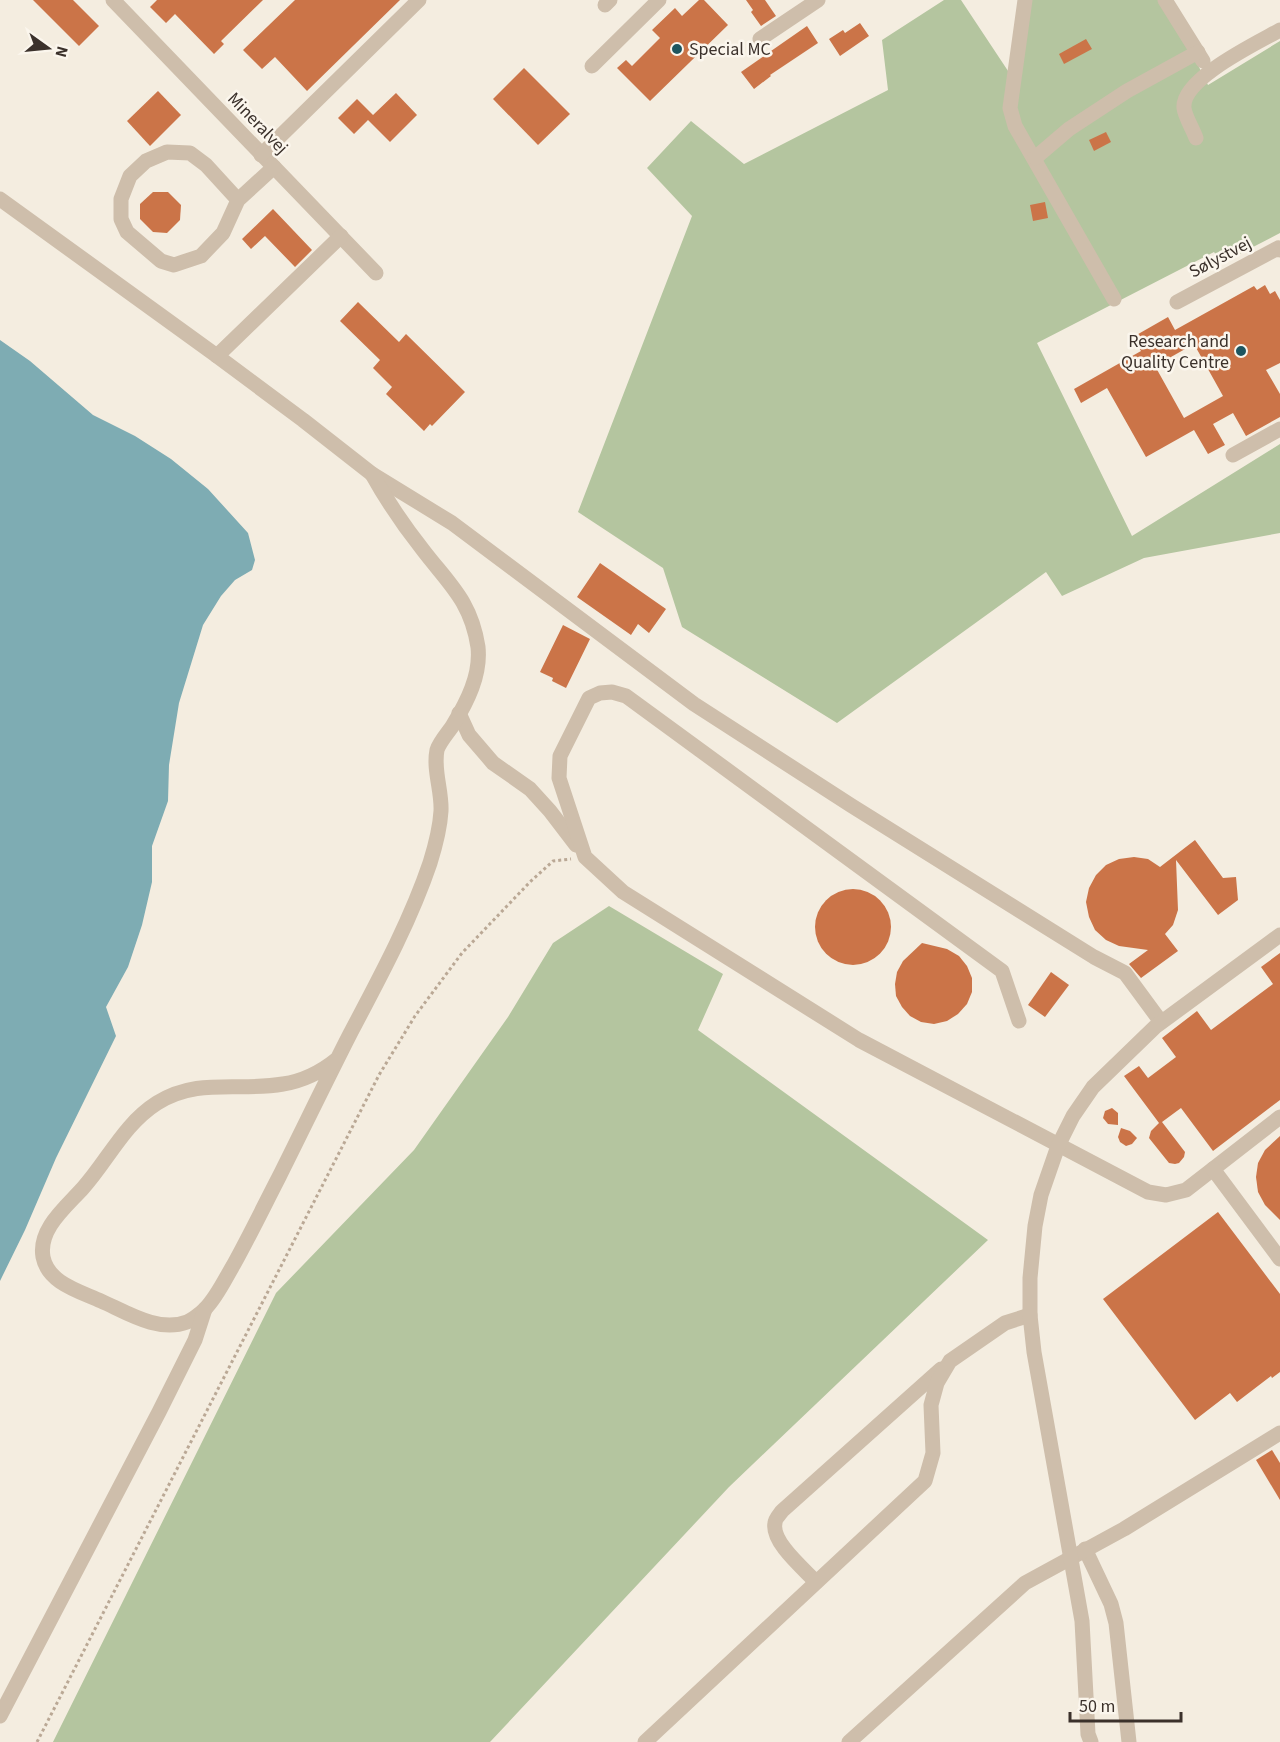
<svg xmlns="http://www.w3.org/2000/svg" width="1280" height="1742" viewBox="0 0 1280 1742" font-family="'Source Sans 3',sans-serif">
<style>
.green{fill:#b4c59f}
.water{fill:#7eacb3}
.building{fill:#cb7448;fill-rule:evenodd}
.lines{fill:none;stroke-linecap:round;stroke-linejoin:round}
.path{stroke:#baa895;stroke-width:3;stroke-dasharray:3 3;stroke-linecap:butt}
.minor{stroke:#cebeab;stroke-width:15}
.poi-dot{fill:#1e555f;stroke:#fbf6ed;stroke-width:2}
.labels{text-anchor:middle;stroke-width:5;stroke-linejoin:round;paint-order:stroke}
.poi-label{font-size:18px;fill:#3b312b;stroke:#fbf6ed;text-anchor:start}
.street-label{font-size:18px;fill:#3b312b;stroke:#fbf6ed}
</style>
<rect width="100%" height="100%" fill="#f4ede0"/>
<!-- green -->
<g class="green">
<polygon points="944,0 961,0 1016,83 1028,0 1160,0 1195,59 1208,85 1280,41 1280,233 1222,263 1214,252 1037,343 1132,536 1280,444 1280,533 1144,558 1062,596 1046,572 837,723 682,627 663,568 578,512 692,216 647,168 691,121 744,164 888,90 882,40"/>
<polygon points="609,906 723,974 698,1030 988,1240 729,1487 490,1742 53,1742 276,1293 414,1150 508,1017 553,943"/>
</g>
<!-- water -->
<polygon class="water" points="0,340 30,361 93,415 135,436 171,459 208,489 248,533 255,560 252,570 235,580 221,596 203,625 179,703 169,765 168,801 152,846 152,882 142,925 128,967 106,1007 116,1036 56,1158 25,1230 0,1281"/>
<!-- building -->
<g class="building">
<polygon points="33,0 73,0 99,26 79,46"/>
<polygon points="157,0 263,0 221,41 224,44 214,54 175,14 166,23 150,7"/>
<polygon points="295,0 400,0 307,91 275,57 262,69 243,50"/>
<polygon points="699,0 704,0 728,25 650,101 617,68 626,60 632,66 660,38 652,30 675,8 682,16"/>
<polygon points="746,0 765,0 776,16 761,26 751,12 753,10"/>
<polygon points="860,23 869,36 840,56 829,39 843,30 845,33"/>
<polygon points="807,26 818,43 770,75 771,76 754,89 741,72"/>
<polygon points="1086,39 1092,49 1064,64 1059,54"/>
<polygon points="524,68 570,114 538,145 493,99"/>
<polygon points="158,91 181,115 150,146 127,121"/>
<polygon points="396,93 417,115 390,142 368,120 354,134 338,118 357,99 373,115"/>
<polygon points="1106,132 1111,142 1094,151 1089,140"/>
<polygon points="153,192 168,192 181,205 180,220 167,233 153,232 140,219 140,204"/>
<polygon points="1045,202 1048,218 1033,221 1030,205"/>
<polygon points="273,209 312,250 295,267 265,236 251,249 242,239"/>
<path d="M1265,285L1270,294L1275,291L1280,300V363L1266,370L1280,394V417L1246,436L1233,413L1213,424L1225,445L1208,454L1194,430L1146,457L1107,388L1081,403L1074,389L1141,351L1133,337L1168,317L1175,330L1254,286L1257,290ZM1194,344L1223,396L1184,418L1155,366Z"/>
<polygon points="358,302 399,342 406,334 465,392 432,426 430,424 424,431 386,394 392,387 373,368 380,360 340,321"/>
<polygon points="600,563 666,609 649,633 638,624 631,635 577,597"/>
<polygon points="563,625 590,639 566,688 552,681 553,678 540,672"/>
<polygon points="1195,840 1223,878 1236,877 1238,900 1218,915 1176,860 1178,910 1173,925 1165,934 1178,951 1141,978 1129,964 1148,950 1119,946 1106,940 1095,930 1089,917 1086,902 1089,888 1096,875 1106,865 1119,859 1134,857 1148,859 1160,867"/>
<circle cx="853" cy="927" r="38"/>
<polygon points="922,943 947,949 959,956 967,966 972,978 972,992 967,1004 958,1014 947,1021 934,1024 921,1022 910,1016 902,1007 896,996 895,984 897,972 903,961"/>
<polygon points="1280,953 1280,1100 1213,1151 1181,1108 1162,1122 1185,1152 1184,1157 1179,1163 1175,1164 1169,1163 1149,1138 1151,1131 1159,1123 1124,1076 1139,1066 1148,1078 1176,1057 1162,1038 1197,1011 1211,1030 1273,984 1261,967"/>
<polygon points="1051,972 1069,985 1045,1017 1028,1005"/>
<polygon points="1112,1108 1118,1113 1118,1125 1108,1124 1103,1118 1105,1111"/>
<polygon points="1121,1128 1130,1131 1137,1138 1132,1144 1126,1146 1120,1142 1118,1137"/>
<polygon points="1280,1136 1280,1220 1265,1205 1258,1192 1256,1177 1258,1163 1265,1150"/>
<polygon points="1218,1212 1280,1294 1280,1372 1272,1378 1271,1376 1237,1402 1230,1393 1195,1420 1103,1299"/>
<polygon points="1272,1450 1280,1463 1280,1500 1256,1460"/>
</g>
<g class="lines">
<!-- path -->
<polyline class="path" points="37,1742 379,1075 415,1016 462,953 530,882 553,861 571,859"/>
<!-- minor -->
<g class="minor">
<polyline points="113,0 376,273"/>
<polyline points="1025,0 1010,108 1015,126 1114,299"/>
<polyline points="1165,0 1203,61"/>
<polyline points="605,5 610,0"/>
<polyline points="760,39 818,0"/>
<polyline points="592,66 659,0"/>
<path d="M1196,138C1193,129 1185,117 1184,108C1181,79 1257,43 1280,30"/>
<polyline points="261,155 419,0"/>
<polyline points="1035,158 1069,129 1127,91 1198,52"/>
<polyline points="0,199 217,356"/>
<polyline points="238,200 206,165 190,153 167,152 146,161 130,176 121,199 121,219 127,232 161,261 174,265 201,256 223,233 238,200 274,167"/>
<polyline points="341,236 217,356 303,420 372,474 452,523 694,704 852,806 1094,957 1125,973 1161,1022"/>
<polyline points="1177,302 1278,248 1280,250"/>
<polyline points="1233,455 1280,429"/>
<polyline points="459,713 469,735 493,763 530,789 550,811 576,845"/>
<polyline points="1019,1021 1002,971 626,696 612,692 600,693 589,698 560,756 559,778 585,857 623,892 859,1040 1148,1192 1166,1195 1186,1190 1280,1117"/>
<path d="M337,1059C321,1072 303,1081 283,1084C238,1092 199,1077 157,1103C124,1124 108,1160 83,1188C66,1207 38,1229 43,1257C48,1283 79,1291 101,1301C126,1312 158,1333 187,1322C192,1320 201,1313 205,1309C217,1297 225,1279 234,1264C250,1235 264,1206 279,1177C303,1129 326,1081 350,1034C379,979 410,922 430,863C435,847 440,828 441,811C442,791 433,770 437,750C440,741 448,733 453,725C467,702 481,675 478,647C471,601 449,584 423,550C404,526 387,501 372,474"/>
<polyline points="1213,1169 1280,1259"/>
<polyline points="1085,1549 1111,1604 1116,1623 1129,1742"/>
<path d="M816,1582C804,1569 771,1542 775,1523C775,1519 780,1514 782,1511L941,1369"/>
<polyline points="0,1716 159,1412 195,1340 205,1309"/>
<polyline points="645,1742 925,1481 933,1453 931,1405 937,1383 950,1361 1005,1323 1030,1315"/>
<polyline points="849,1742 1025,1583 1124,1529 1280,1433"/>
<polyline points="1091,1742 1088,1734 1082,1621 1034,1352 1030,1315 1030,1278 1035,1226 1041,1195 1058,1146 1073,1116 1093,1087 1155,1027 1280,935"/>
</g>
</g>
<!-- markers -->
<g class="poi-dot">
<circle cx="677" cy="49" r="6"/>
<circle cx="1241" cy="351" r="6"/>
</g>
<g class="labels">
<!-- poi labels -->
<g class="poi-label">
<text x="689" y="55">Special MC</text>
<text x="1229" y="347" text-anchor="end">Research and<tspan x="1229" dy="21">Quality Centre</tspan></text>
</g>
<!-- street labels -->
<g class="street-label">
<text transform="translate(258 123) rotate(46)" y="6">Mineralvej</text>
<text transform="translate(1220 257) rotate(-28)" y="6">Sølystvej</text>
</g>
</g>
<!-- north arrow -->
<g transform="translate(48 48) rotate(105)" stroke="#fbf6ed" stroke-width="4.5" paint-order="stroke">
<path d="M0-4.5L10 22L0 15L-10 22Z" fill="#3b312b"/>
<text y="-9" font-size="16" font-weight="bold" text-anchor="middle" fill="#3b312b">N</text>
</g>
<!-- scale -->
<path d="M1070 1712v9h111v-9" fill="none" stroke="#3b312b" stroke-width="3"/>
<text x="1079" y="1712" font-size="18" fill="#3b312b" stroke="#fbf6ed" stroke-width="4.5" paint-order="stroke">50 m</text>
</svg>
